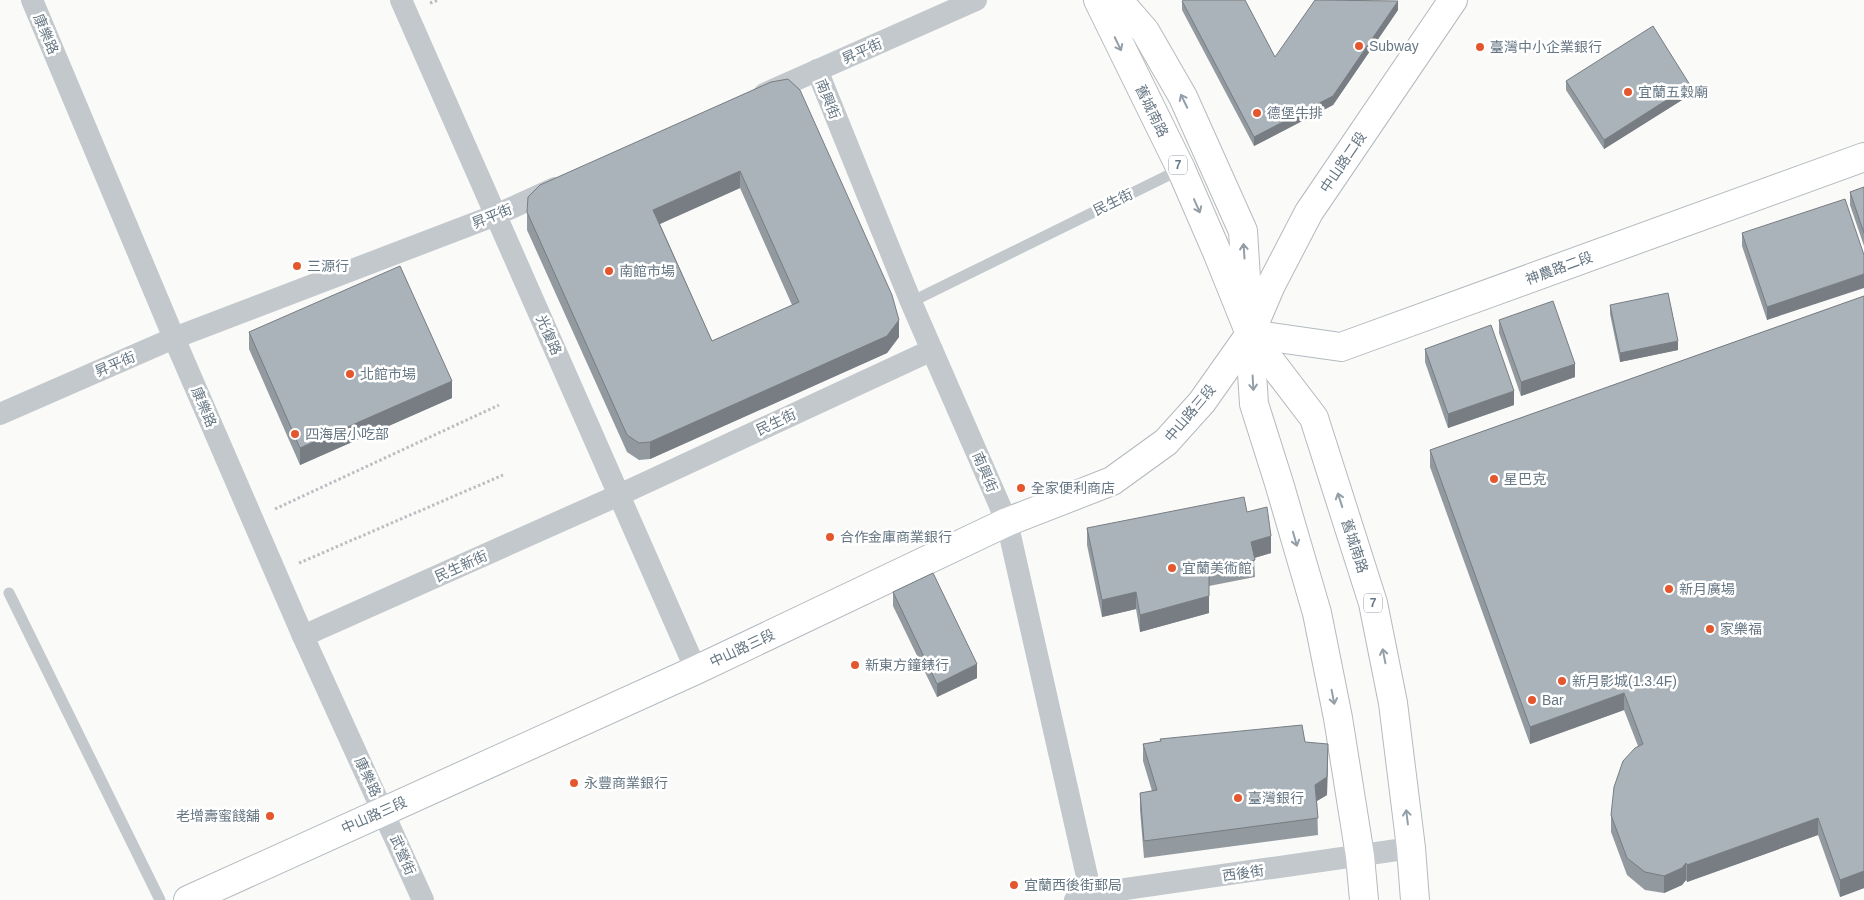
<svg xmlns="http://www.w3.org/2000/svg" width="1864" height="900" viewBox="0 0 1864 900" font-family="Arial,'Noto Sans TC',sans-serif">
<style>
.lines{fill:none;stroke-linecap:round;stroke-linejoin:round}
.secondary-casing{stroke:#b3babf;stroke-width:30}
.primary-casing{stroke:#b5babe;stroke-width:30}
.path{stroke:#bbbfc2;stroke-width:3;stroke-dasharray:2.5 2.5;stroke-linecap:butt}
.lane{stroke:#c3c8cc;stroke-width:11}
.street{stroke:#c3c8cc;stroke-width:22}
.secondary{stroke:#fff;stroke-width:28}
.primary{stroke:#fff;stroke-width:28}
.wall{fill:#929a9f;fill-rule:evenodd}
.shaded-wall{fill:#777d82}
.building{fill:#aab3b9;stroke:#777d82;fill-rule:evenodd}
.oneway{stroke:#939fa8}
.poi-dot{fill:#e4572e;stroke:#fff;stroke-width:2}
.labels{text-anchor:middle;stroke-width:5;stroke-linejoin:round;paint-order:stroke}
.shield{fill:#fff;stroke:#939fa8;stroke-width:1}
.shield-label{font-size:12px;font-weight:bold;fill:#657683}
.street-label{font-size:14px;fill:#657683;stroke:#fff}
.poi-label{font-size:14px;fill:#657683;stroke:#fff;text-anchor:start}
</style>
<rect width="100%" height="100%" fill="#fafaf8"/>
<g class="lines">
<defs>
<g id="secondary">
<polyline points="1250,334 1341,347 1864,157"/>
<polyline points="188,900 696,670 1007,522 1112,481 1166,442 1202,402 1250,334 1271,285 1309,212 1453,0"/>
</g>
<g id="primary">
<polyline points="1098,0 1181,169 1217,252 1250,334 1314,418 1373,603 1393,703 1411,848 1415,900"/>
<polyline points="1118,0 1145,31 1183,97 1243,231 1254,404 1279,483 1317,613 1338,718 1360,856 1364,900"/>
</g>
</defs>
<!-- secondary casing -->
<use href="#secondary" class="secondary-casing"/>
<!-- primary casing -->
<use href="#primary" class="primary-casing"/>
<!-- path -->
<g class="path">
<polyline points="430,3 439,0"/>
<polyline points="275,509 499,405"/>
<polyline points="299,563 503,475"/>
</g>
<!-- lane -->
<g class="lane">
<polyline points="911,302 1181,169"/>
<polyline points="9,593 160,900"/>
</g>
<!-- street -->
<g class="street">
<polyline points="32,0 174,338 303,636 423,900"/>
<polyline points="401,0 696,670"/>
<polyline points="817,70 911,302 1007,522 1091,894"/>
<polyline points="764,94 976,0"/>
<polyline points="0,414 174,338 496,215 555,188"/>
<polyline points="303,636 619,495 932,350"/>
<polyline points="1075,900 1091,894 1411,848"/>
</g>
<!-- secondary -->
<use href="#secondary" class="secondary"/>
<!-- primary -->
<use href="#primary" class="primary"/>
</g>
<!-- wall -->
<g class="wall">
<polygon points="1182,1 1275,57 1398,10 1333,105 1254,146 1182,10"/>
<polygon points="1566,81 1690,95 1604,149 1566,90"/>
<path d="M771,82L899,337L887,353L650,459L639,460L627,452L527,230V212ZM740,188L792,305L712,341L660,224Z"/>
<polygon points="1864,187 1864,246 1850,205 1850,192"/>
<polygon points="1742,233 1864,255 1767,320 1742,246"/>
<polygon points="1864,296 1864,888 1840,897 1818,835 1687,882 1686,880 1682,885 1664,893 1645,890 1627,875 1611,832 1611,815 1638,746 1624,710 1530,744 1430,467 1430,450"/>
<polygon points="1610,305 1678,350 1620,362 1610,314"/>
<polygon points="1499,320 1575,377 1521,396 1499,333"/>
<polygon points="249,332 452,398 300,465 249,349"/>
<polygon points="1425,349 1514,405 1448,428 1425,362"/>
<polygon points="1247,512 1271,553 1254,558 1255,577 1209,586 1209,613 1140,632 1136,609 1102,617 1087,545 1087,528"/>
<polygon points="893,592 977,678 937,697 893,606"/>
<polygon points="1160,739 1305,742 1328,761 1327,795 1317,801 1318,835 1144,858 1140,810 1140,793 1152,791 1143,761 1143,744 1160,741"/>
</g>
<!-- shaded-wall -->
<g class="shaded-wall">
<polygon points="1398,1 1398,10 1333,105 1254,146 1254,137"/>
<polygon points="1690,85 1690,95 1604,149 1604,140"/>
<polygon points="740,171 740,188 653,227 653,210"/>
<polygon points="1864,274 1864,288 1767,320 1767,307"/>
<polygon points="899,320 899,337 887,353 650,459 650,442"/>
<polygon points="1678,341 1678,350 1620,362 1620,353"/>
<polygon points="1575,364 1575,377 1521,396 1521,382"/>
<polygon points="452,381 452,398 300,465 300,448"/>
<polygon points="1514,391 1514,405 1448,428 1448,414"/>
<polygon points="1271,536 1271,553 1251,559 1251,542"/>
<polygon points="1136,592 1136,609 1102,617 1102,600"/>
<polygon points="1209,596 1209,613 1140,632 1140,615"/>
<polygon points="977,664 977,678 937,697 937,684"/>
<polygon points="1624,693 1624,710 1530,744 1530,727"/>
<polygon points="1328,744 1327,795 1315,802 1315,785"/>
<polygon points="1818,818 1818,835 1687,882 1687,865"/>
<polygon points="1686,863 1686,880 1682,885 1664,893 1664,876"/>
<polygon points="1864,871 1864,888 1840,897 1840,880"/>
</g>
<!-- building -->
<g class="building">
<polygon points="1184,0 1245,0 1275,57 1315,0 1398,1 1333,96 1254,137 1182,1"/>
<polygon points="1653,26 1690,85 1604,140 1566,81"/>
<path d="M788,79L800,90L892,295L899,320L887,336L650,442L639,443L627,435L527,212L528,197L540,185L771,82ZM740,171L799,302L712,341L653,210Z"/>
<polygon points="1864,187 1864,233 1850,192"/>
<polygon points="1845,199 1864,255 1864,274 1767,307 1742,233"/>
<polygon points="400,266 452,381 300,448 249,332"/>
<polygon points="1668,293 1678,341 1620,353 1610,305"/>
<polygon points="1864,296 1864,871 1840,880 1818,818 1687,865 1686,863 1682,868 1664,876 1645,872 1627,858 1611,815 1614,787 1623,761 1635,748 1643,744 1624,693 1530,727 1430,450"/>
<polygon points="1553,301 1575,364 1521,382 1499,320"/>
<polygon points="1491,325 1514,391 1448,414 1425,349"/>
<polygon points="1244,497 1247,512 1267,507 1271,536 1251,542 1255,560 1209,569 1209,596 1140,615 1136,592 1102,600 1087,528"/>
<polygon points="933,573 977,664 937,684 893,592"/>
<polygon points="1302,725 1305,742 1328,744 1327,777 1315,785 1318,818 1144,841 1140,793 1157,790 1143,744 1161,741 1160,739"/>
</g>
<!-- one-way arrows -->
<defs><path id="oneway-shaft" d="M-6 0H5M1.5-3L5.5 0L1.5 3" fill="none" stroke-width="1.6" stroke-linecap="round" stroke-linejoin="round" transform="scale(1.25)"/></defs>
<g class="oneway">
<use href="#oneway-shaft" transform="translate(1118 44) rotate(64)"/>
<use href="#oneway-shaft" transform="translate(1184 101) rotate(-116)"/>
<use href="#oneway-shaft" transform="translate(1197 206) rotate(66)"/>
<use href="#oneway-shaft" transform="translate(1244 251) rotate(-94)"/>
<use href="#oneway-shaft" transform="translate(1253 383) rotate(87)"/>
<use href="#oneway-shaft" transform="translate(1340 500) rotate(-108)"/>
<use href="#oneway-shaft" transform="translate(1295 539) rotate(74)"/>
<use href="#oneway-shaft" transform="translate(1384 656) rotate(-101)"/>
<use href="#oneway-shaft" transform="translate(1333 697) rotate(79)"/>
<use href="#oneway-shaft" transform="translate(1407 817) rotate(-97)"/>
</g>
<!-- markers -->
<g class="poi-dot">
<circle cx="1359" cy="46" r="5"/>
<circle cx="1480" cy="47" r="5"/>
<circle cx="1628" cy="92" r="5"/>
<circle cx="1257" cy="113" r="5"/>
<circle cx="297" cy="266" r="5"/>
<circle cx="609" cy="271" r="5"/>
<circle cx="350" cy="374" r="5"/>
<circle cx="295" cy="434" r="5"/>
<circle cx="1494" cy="479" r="5"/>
<circle cx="1021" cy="488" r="5"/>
<circle cx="830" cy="537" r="5"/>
<circle cx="1172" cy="568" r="5"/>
<circle cx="1669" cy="589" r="5"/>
<circle cx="1710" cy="629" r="5"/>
<circle cx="855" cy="665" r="5"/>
<circle cx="1562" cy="681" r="5"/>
<circle cx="1532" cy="700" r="5"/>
<circle cx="574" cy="783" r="5"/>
<circle cx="1238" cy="798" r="5"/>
<circle cx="270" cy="816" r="5"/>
<circle cx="1014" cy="885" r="5"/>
</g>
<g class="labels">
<!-- shield labels -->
<g class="shield">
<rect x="1169" y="155.5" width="18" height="19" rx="4"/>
<rect x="1364" y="593.5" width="18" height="19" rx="4"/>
</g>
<g class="shield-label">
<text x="1178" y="169">7</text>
<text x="1373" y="607">7</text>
</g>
<!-- street labels -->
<g class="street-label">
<text transform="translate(46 34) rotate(67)" y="5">康樂路</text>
<text transform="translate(862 51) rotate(-24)" y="5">昇平街</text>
<text transform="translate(828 99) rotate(68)" y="5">南興街</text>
<text transform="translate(1152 111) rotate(64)" y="5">舊城南路</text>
<text transform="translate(1343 162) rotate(-56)" y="5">中山路二段</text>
<text transform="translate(1113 202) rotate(-26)" y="5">民生街</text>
<text transform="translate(492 216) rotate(-22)" y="5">昇平街</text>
<text transform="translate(1559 268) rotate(-20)" y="5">神農路二段</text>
<text transform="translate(549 335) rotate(66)" y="5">光復路</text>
<text transform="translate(115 364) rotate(-23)" y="5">昇平街</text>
<text transform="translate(204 407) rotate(67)" y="5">康樂路</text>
<text transform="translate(1190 413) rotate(-50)" y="5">中山路三段</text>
<text transform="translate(776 422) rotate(-25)" y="5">民生街</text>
<text transform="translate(985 472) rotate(67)" y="5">南興街</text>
<text transform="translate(1355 546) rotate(72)" y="5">舊城南路</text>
<text transform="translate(461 566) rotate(-24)" y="5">民生新街</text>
<text transform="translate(742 648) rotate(-25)" y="5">中山路三段</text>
<text transform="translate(368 777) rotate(65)" y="5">康樂路</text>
<text transform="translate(374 815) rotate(-24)" y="5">中山路三段</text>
<text transform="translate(403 855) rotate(66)" y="5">武營街</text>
<text transform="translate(1243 873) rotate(-8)" y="5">西後街</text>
</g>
<!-- poi labels -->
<g class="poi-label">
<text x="1369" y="51">Subway</text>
<text x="1490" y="52">臺灣中小企業銀行</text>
<text x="1638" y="97">宜蘭五穀廟</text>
<text x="1267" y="118">德堡牛排</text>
<text x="307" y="271">三源行</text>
<text x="619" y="276">南館市場</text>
<text x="360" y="379">北館市場</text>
<text x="305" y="439">四海居小吃部</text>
<text x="1504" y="484">星巴克</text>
<text x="1031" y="493">全家便利商店</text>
<text x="840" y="542">合作金庫商業銀行</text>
<text x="1182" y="573">宜蘭美術館</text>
<text x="1679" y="594">新月廣場</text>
<text x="1720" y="634">家樂福</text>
<text x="865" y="670">新東方鐘錶行</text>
<text x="1572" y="686">新月影城(1.3.4F)</text>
<text x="1542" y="705">Bar</text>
<text x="584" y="788">永豐商業銀行</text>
<text x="1248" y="803">臺灣銀行</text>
<text x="260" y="821" text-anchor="end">老增壽蜜餞舖</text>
<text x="1024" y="890">宜蘭西後街郵局</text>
</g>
</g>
</svg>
